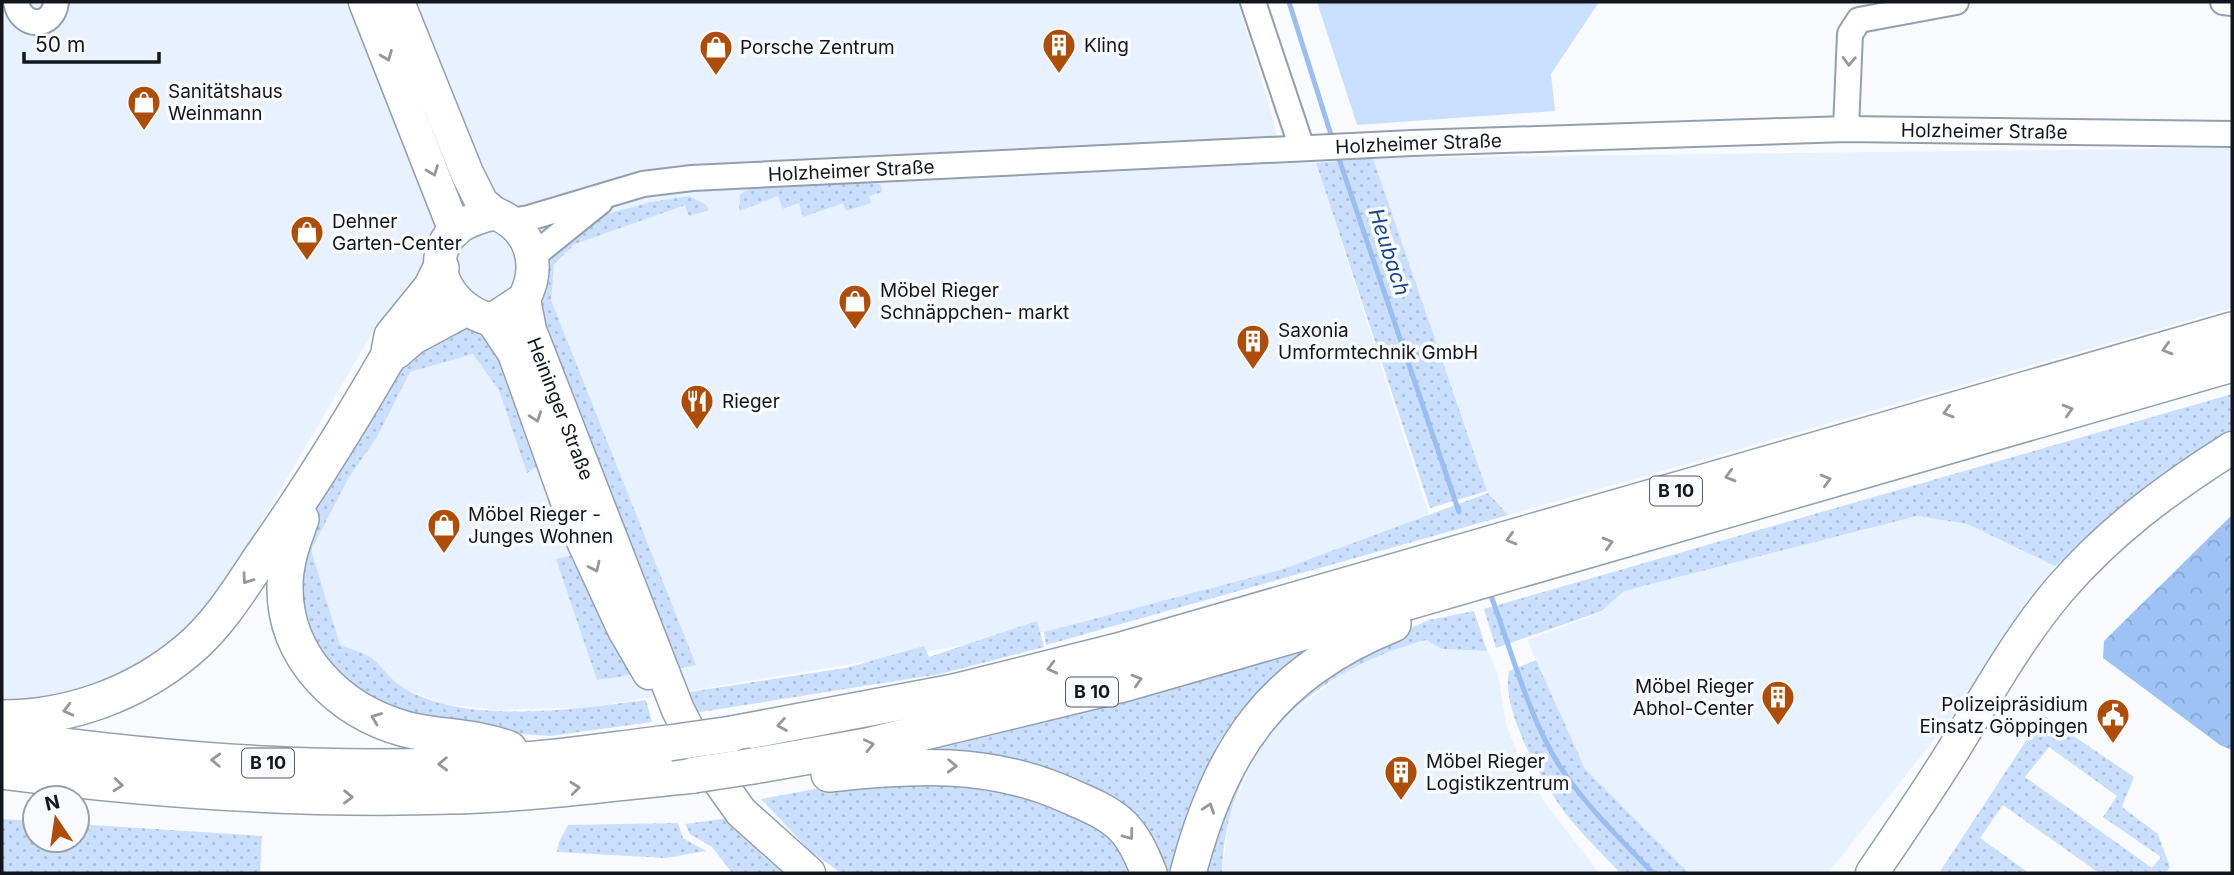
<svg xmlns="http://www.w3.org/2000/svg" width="2234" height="875" viewBox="0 0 2234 875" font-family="Inter,sans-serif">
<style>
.built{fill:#e7f1ff}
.grass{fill:url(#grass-dots);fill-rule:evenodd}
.forest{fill:url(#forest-crowns)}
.pitch{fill:#cadffe}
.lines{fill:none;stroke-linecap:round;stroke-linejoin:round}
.stream{stroke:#9bbef1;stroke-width:5}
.minor-casing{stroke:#949fae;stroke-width:28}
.major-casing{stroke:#949fae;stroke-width:35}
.highway-casing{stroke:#949fae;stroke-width:38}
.minor{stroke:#fff;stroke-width:24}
.major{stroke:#fff;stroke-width:32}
.highway{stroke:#fff;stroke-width:35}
.highway-bridge-casing{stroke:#949fae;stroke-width:38;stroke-linecap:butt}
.highway-bridge{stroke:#fff;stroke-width:35}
.oneway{stroke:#959799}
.labels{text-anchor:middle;stroke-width:7;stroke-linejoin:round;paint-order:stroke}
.shield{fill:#f8fafe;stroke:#585b60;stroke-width:2}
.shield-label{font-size:18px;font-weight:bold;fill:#13171d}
.poi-label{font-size:19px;fill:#13171d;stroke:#f8fafe;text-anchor:start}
.street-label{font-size:19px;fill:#13171d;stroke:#f8fafe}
.water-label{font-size:21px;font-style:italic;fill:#1b4682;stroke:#f8fafe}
</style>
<defs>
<pattern id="grass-dots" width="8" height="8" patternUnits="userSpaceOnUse" patternTransform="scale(1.75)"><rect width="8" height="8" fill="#cadffe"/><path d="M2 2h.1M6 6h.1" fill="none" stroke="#adbfd9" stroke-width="1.8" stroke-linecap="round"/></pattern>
<pattern id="forest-crowns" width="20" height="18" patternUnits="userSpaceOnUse" patternTransform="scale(1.75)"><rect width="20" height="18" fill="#9ec2f4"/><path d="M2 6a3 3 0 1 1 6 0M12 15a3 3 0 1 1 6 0" fill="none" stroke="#87a6d1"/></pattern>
</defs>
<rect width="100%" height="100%" fill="#f8fafe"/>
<!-- built -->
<g class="built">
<polygon points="2,2 1238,2 1285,160 1316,163 1429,515 1280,570 1044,632 592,707 495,710 444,704 366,674 322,627 306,563 328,480 418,353 378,323 211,608 124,675 57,697 2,701"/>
<polygon points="2232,148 2232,308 1508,515 1487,491 1373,158"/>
<polygon points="1917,516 1967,524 2055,566 1963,703 1828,873 1689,873 1585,769 1527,640 1602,612 1624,591"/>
<polygon points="1426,640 1442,649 1487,651 1498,674 1506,725 1519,757 1543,800 1599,873 1222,873 1229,817 1256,752 1272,729 1345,671 1389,650"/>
</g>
<!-- grass -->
<g class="grass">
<polygon points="1373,158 1487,491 1430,508 1316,163"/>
<polygon points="867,180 881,185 882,192 869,196 871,203 846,211 843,203 803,217 799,203 783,209 778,196 739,211 740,194 751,188"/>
<polygon points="689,196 706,205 709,210 689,216 685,205 575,244 554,264 551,300 696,665 671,670 550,356 539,302 554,249 603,215 651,202"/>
<path d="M459,327C508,337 511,385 521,425C525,439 531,453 536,467L527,473L499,390L473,354L410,372L377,437L349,477L311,550L340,645C350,649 362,652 370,657C382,665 390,680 402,687C464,726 576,709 646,700L652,722L550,736L425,727L326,676L293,581L310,518L327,481L403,358Z"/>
<polygon points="2232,394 2232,429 2152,483 2055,566 1967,524 1917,516 1624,591 1602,611 1496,648 1484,609"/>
<polygon points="1488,493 1508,515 1046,645 1044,632 1280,570"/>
<polygon points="574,555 631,675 597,680 556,559"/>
<path d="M1474,611L1487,651L1442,649L1426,640C1312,670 1225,749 1222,873H1203L1211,835L1281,703L1367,647L1429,620Z"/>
<polygon points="1037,621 1044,647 940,674 694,713 682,693 846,668 924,646 929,657"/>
<polygon points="1326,641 1285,676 1179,873 1157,873 1139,833 917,754 1136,699"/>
<path d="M1536,660L1585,769L1689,873H1620C1599,850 1573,826 1556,800C1536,769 1501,707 1509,671Z"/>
<path d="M2043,715L2134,777L2122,807L2158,834L2170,867L2166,873H2099L2003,805L1980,838L2029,873H1939ZM2049,747L2117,796L2103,817L2161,857L2152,868L2025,777Z"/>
<polygon points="949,774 1095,817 1136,873 841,873 810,851 761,799 876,778"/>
<polygon points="737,817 762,855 783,873 732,873 712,847 690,834 685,824"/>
<polygon points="2,819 35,821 35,840 77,840 77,824 262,836 260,873 2,873"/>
<polygon points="678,823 683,838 706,851 666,858 557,852 559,842 568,825"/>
</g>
<!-- forest -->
<polygon class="forest" points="2232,515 2232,750 2220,745 2103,658 2104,641"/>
<!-- pitch -->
<polygon class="pitch" points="1317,2 1599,2 1551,74 1555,111 1357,125"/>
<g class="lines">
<!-- stream -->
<g class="stream">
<polyline points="1289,2 1333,141"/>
<polyline points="1337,153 1459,512"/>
<path d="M1490,593C1511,649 1529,719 1561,768C1587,807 1621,840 1653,873"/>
</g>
<defs>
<g id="minor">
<path d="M16,2C21,29 53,29 56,2"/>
<polyline points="1253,2 1302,148"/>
<polyline points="2223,2 2232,3"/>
<polyline points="1846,129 1850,34 1859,20 1956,2"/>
<path id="s1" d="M511,221L529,218L643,184L692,178L1412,143L1846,129L2232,134"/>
<polyline points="533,256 600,202"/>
</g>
<g id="major">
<polyline points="365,2 455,231"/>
<polyline points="398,2 467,173 482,203 494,213"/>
<path d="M494,213C531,227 542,265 524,299L492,320C449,311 417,255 462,225C472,219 483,216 494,213Z"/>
<path id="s2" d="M524,299L530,330L678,710L704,760L741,812L809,873"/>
<polyline points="492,320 514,353 575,524 624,630 649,673"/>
<path d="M1872,873C1900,832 1928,791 1954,749C1987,695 2019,637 2060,589C2109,532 2168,488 2232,448"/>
</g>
<g id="highway">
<polyline points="396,351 412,337 464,309"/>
<path d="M301,519C293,541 285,562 285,586C284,658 340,711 405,729C440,738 476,736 509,749"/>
<path d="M2,718C69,718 136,694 188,650C217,626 239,591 260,559C306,494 348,426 388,357L392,336L431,288L441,268"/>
<polyline points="732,734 954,692 1118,651 2232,330"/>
<path d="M2,738C178,762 360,777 537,759C582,755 626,748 669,743"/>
<polyline points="753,766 867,746 1127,683 2232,364"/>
<path d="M2,771C151,790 300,801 451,796C532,794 613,783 694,775"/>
<path d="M829,774C912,765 989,760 1067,795C1085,803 1104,810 1119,823C1134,836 1142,856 1149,873"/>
<path d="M1188,873C1221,749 1271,673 1393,624"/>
</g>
</defs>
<!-- minor casing -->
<use href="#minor" class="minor-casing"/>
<!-- major casing -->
<use href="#major" class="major-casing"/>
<!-- highway casing -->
<use href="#highway" class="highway-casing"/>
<!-- minor -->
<use href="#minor" class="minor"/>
<!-- major -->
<use href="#major" class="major"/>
<!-- highway -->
<use href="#highway" class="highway"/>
<defs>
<g id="highway-bridge">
<polyline points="669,743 732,734"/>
<polyline points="694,775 753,766"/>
</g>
</defs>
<!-- highway-bridge casing -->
<use href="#highway-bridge" class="highway-bridge-casing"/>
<!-- highway-bridge -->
<use href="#highway-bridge" class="highway-bridge"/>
</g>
<!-- one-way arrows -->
<defs><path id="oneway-chevron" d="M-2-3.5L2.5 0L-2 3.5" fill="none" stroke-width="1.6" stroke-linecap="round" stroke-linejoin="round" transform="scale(1.75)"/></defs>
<g class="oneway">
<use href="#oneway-chevron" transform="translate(387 56) rotate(68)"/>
<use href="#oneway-chevron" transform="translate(1849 61) rotate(92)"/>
<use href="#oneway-chevron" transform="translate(433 171) rotate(69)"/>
<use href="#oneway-chevron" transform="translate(2167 349) rotate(164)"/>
<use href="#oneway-chevron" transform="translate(2068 410) rotate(-16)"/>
<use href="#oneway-chevron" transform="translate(1948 412) rotate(164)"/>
<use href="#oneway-chevron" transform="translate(536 417) rotate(71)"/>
<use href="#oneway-chevron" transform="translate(1730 476) rotate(164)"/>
<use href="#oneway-chevron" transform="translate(1826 480) rotate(-16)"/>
<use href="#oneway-chevron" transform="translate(1511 539) rotate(164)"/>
<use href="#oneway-chevron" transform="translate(1608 543) rotate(-16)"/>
<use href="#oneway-chevron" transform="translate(595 567) rotate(65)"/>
<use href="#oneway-chevron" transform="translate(247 579) rotate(125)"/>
<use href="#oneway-chevron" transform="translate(1052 668) rotate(166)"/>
<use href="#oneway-chevron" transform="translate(1137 680) rotate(-16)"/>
<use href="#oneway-chevron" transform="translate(68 710) rotate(166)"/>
<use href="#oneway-chevron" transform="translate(376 718) rotate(-159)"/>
<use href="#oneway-chevron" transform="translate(782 725) rotate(170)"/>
<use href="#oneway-chevron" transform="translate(869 745) rotate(-12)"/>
<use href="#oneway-chevron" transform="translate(216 760) rotate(-178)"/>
<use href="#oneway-chevron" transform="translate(443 764) rotate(178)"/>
<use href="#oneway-chevron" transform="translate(952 766) rotate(2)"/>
<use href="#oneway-chevron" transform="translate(118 785) rotate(5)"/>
<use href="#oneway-chevron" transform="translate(575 788) rotate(-6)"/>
<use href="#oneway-chevron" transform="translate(348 797) rotate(1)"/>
<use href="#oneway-chevron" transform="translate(1209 808) rotate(-71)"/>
<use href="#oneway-chevron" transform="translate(1129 835) rotate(53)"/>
</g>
<!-- icons -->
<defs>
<symbol id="building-pin" viewBox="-11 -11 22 30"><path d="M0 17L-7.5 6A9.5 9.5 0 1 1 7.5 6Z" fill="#ad4d07" stroke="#f8fafe"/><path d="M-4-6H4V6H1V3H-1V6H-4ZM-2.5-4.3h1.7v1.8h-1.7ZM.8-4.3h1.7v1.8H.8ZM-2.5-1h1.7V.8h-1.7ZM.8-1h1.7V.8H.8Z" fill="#fff"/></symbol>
<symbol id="shop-pin" viewBox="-11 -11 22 30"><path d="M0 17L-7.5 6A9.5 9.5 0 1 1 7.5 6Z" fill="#ad4d07" stroke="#f8fafe"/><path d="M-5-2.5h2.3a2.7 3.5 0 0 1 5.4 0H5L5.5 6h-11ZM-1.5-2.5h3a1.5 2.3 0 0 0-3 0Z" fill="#fff"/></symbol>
<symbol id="restaurant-pin" viewBox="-11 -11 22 30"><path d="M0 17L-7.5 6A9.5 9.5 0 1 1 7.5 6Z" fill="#ad4d07" stroke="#f8fafe"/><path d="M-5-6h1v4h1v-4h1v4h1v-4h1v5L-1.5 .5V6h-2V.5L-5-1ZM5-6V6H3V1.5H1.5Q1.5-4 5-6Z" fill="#fff"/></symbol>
<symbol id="civic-pin" viewBox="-11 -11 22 30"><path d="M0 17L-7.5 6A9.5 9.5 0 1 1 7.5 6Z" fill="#ad4d07" stroke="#f8fafe"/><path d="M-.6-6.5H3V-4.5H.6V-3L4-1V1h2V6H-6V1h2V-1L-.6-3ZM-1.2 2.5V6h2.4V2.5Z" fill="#fff"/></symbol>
</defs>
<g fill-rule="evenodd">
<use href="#building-pin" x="1040" y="26" width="38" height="52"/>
<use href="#shop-pin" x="697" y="28" width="38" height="52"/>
<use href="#shop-pin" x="125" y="83" width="38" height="52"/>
<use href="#shop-pin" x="288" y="213" width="38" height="52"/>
<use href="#shop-pin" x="836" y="282" width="38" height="52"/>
<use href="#building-pin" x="1234" y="322" width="38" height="52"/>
<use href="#restaurant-pin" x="678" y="382" width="38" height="52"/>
<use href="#shop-pin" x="425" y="506" width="38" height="52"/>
<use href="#building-pin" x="1759" y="678" width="38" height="52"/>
<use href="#civic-pin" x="2094" y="696" width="38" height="52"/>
<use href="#building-pin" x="1382" y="753" width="38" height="52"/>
</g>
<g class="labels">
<!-- shield labels -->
<g class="shield">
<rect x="1650" y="476.5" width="52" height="29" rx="5"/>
<rect x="1066" y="677.5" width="52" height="29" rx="5"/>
<rect x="242" y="748.5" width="52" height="29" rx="5"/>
</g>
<g class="shield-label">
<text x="1676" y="497">B 10</text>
<text x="1092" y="698">B 10</text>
<text x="268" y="769">B 10</text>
</g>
<!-- poi labels -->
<g class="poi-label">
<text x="1084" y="52">Kling</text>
<text x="740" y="54">Porsche Zentrum</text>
<text x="168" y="98">Sanitätshaus<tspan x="168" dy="22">Weinmann</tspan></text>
<text x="332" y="228">Dehner<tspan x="332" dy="22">Garten-Center</tspan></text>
<text x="880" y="297">Möbel Rieger<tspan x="880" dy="22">Schnäppchen- markt</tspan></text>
<text x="1278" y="337">Saxonia<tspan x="1278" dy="22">Umformtechnik GmbH</tspan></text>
<text x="722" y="408">Rieger</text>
<text x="468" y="521">Möbel Rieger -<tspan x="468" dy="22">Junges Wohnen</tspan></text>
<text x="1754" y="693" text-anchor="end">Möbel Rieger<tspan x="1754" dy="22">Abhol-Center</tspan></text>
<text x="2088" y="711" text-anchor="end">Polizeipräsidium<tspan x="2088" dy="22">Einsatz Göppingen</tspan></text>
<text x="1426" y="768">Möbel Rieger<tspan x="1426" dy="22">Logistikzentrum</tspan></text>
</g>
<!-- street labels -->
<g class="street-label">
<text dy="7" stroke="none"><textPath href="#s1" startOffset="1480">Holzheimer Straße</textPath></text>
<text dy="7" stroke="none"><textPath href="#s1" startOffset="914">Holzheimer Straße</textPath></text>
<text dy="7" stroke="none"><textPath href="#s1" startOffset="346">Holzheimer Straße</textPath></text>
<text dy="7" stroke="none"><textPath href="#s2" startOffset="116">Heininger Straße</textPath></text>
</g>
<!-- water labels -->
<g class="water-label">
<text transform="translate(1389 252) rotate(72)" y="7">Heubach</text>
</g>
</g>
<!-- border -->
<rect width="2234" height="875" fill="none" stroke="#13171d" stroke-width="7"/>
<!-- north arrow -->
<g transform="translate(56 819) rotate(347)"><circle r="33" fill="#f8fafe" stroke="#9c9fa4" stroke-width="2"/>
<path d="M0-5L12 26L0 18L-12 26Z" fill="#ad4d07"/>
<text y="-10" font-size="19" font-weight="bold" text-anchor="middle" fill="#13171d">N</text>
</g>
<!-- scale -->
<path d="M24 52v10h135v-10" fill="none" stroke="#13171d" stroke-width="3.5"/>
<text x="35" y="52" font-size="21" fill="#13171d" stroke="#f8fafe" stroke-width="5" paint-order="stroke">50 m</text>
</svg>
